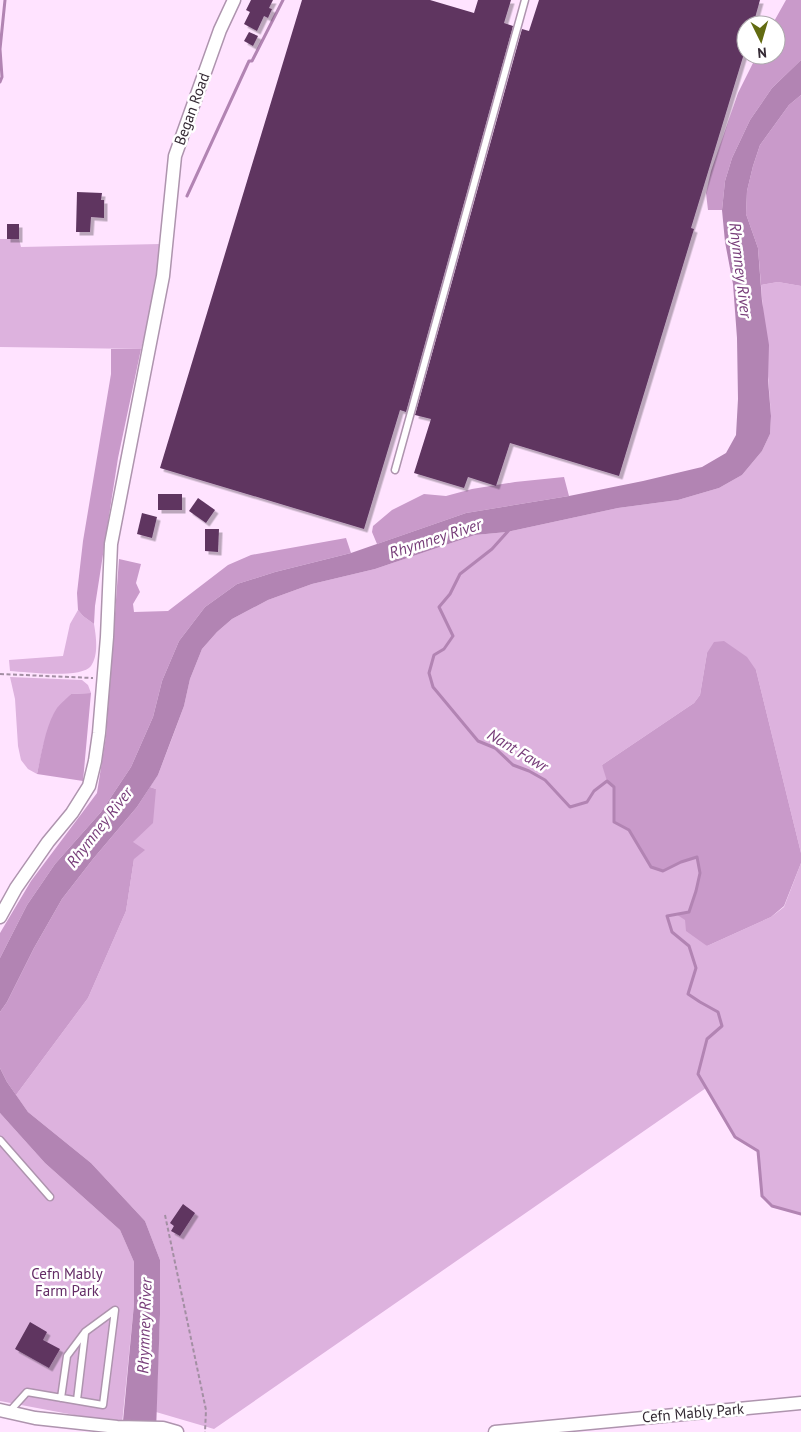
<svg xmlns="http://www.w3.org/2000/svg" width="801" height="1432" viewBox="0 0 801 1432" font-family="'PT Sans',sans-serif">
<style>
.green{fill:#ddb2de}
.forest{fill:#c99aca}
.water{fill:#b284b3}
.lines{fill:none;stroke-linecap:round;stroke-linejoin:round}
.stream{stroke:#b284b3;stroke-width:3}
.building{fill:#5e3660;filter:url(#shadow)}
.lane-casing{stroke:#ae94ae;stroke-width:9}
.street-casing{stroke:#ae94ae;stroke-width:15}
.path{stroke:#a38fa3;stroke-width:2;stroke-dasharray:4 2.5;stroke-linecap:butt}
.lane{stroke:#fff;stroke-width:6}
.street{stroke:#fff;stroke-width:12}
.labels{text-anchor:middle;stroke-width:5;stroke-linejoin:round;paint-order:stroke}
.street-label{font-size:15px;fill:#332933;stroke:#fff}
.park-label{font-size:15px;fill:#632b65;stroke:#fff}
.water-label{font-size:16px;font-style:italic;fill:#783e7a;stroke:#fff}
</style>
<defs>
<filter id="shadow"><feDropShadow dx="3.5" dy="3.5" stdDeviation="0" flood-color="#0004"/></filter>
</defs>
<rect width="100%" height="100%" fill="#ffe3ff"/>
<!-- green -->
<g class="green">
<path d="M0,239H19L21,247L160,244C159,281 151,314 141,349L0,347Z"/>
<polygon points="778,282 801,286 801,853 756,670 707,653 700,695 694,703 602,765 614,787 614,822 629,830 651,867 663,871 681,862 697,857 700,873 696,891 689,912 677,914 685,919 707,946 771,917 784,907 801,863 801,1214 772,1206 762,1196 758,1151 735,1137 706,1088 214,1429 156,1412 160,1314 160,1260 145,1221 91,1163 28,1112 16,1095 88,998 126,911 134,859 133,842 156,789 150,787 158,775 171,741 184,706 190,679 202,649 217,632 232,619 268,600 312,584 375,569 475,535 507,532 618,508 678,500 719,488 742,475 762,451 770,434 771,415 761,285"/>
<path d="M78,610L83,616L94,624C96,636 99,655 91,666C82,679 26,672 10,671L9,660L63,656L70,624Z"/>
<polygon points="10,677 82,680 88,685 91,693 71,694 53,716 43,746 37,774 28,769 21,760 18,746 15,699"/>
<polygon points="0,1113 45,1163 120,1230 134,1262 134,1304 122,1424 0,1401"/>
</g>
<!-- forest -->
<g class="forest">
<polygon points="786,0 801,0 801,60 772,88 750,120 732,158 725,181 722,210 708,210 706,193 711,171 738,93 757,55 776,55 776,25 772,25"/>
<polygon points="801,95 801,286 778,282 761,285 758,248 746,214 747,191 753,166 760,145 789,105"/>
<polygon points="111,349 141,349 118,458 95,606 94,624 83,616 78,610 77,593 83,541 111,374"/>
<polygon points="564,477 569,496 466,513 377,544 372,532 373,526 392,510 424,494 446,496 472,489 515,482"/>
<polygon points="346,538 351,553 275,572 237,584 205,607 179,641 162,681 153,717 131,767 101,812 55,864 27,905 0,958 0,933 31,881 97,793 106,736 119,559 141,564 136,583 140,592 133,604 134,612 168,611 228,565 251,555"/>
<polygon points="724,641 747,657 756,670 801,853 801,863 784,906 771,917 707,946 686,931 685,920 676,914 689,912 696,891 700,873 697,857 681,862 663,871 651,867 629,830 614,822 614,787 607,781 602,765 694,703 700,695 707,653 714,642"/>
<path d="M91,693L83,781L37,774C41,755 46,724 57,708C61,703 67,698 71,694Z"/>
<polygon points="150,787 156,789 153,823 133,842 145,850 134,859 126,911 88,998 16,1095 7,1082 0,1068 0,1012 7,1002 34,948 62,899 93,859 137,807"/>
</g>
<!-- water -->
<g class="water">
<polygon points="801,60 801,95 789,105 760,145 753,166 747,191 746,214 758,248 762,301 769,345 768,380 771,416 770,434 762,451 742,475 719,488 678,500 618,508 507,532 475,535 375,569 312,584 268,600 232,619 217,632 202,649 190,679 184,706 158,775 137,807 93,859 62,899 34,948 7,1002 0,1012 0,958 27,905 55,864 101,812 131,767 153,717 162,681 179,641 205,607 237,584 275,572 351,553 466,513 569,496 643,481 702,467 726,453 736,435 738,399 737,338 733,284 725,242 722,210 725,181 732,158 750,120 772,88"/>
<polygon points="0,1068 7,1082 28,1112 91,1163 145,1221 160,1260 160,1314 156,1432 122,1432 134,1304 134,1262 120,1230 45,1163 0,1113"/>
</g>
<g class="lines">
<!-- stream -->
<g class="stream">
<polyline points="0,82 2,77 0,49 5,0"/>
<polyline points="187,196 249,61 252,61 283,0"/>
<polyline points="509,530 492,549 460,574 450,594 439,607 453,636 444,649 434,655 429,673 433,687 478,741 495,748 513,765 529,771 545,780 570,807 587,802 594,791 607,781 614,787 614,822 629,830 651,867 663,871 681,862 697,857 700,873 696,891 689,912 667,916 672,932 689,946 696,968 688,994 700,1002 718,1012 722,1026 707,1039 698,1074 735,1137 758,1151 762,1196 772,1206 801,1214"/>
</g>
</g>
<!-- building -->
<g class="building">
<polygon points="251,0 273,0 269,8 272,9 268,18 264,16 257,31 244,24 250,12 246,10"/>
<polygon points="302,0 430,0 474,13 478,0 511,0 504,23 513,26 406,412 400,410 364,529 160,468"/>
<polygon points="539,0 760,0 753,25 746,25 746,47 691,228 694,229 619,476 510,443 496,486 468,477 464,488 414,473 431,419 415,415 522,29 529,31"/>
<polygon points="249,32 258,36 253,46 244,41"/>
<polygon points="77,192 102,193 101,200 104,200 104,218 91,217 90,232 76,232"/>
<rect x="7" y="224" width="12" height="15"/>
<rect x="158" y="494" width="24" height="16"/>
<polygon points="198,498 215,510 206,523 189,511"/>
<polygon points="142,513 157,517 152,538 137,534"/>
<polygon points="205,529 219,529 218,552 205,551"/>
<polygon points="183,1204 195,1213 180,1236 171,1231 174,1226 170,1223"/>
<polygon points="30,1322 47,1332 43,1340 60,1349 49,1368 15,1349"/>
</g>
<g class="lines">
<defs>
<g id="lane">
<polyline points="395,470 525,0"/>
<polyline points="0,1140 50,1197"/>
<polyline points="77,1400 85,1333"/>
<polyline points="9,1412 27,1392 103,1405 115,1310 85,1332 67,1356 61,1398"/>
</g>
<g id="street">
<polyline points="0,917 16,888 48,842 72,813 89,786 95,761 99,733 107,637 111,544 163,276 175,156 220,30 234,0"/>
<polyline points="0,1410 35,1418 117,1427 163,1428 177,1432"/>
<polyline points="495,1432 801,1403"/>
</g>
</defs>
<!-- lane casing -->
<use href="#lane" class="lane-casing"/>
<!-- street casing -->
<use href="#street" class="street-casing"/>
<!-- path -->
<g class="path">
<polyline points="0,674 93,678"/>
<polyline points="165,1215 206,1410 205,1432"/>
</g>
<!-- lane -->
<use href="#lane" class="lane"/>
<!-- street -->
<use href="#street" class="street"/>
</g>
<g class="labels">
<!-- street labels -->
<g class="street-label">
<text transform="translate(192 109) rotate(-70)" y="5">Began Road</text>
<text transform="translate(693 1413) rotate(-5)" y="5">Cefn Mably Park</text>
</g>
<!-- park labels -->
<g class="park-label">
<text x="67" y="1279">Cefn Mably<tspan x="67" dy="17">Farm Park</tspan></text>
</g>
<!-- water labels -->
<g class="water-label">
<text transform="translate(741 270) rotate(83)" y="6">Rhymney River</text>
<text transform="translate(435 538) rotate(-18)" y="6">Rhymney River</text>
<text transform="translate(518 750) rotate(31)" y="6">Nant Fawr</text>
<text transform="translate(99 827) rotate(-52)" y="6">Rhymney River</text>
<text transform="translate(144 1326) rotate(-88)" y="6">Rhymney River</text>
</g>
</g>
<!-- north arrow -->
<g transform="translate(761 40) rotate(175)"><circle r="24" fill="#ffffff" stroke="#ada9ad"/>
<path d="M0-4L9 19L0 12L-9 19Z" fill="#626b11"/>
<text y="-8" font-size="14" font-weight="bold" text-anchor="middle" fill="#332933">N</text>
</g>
</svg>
